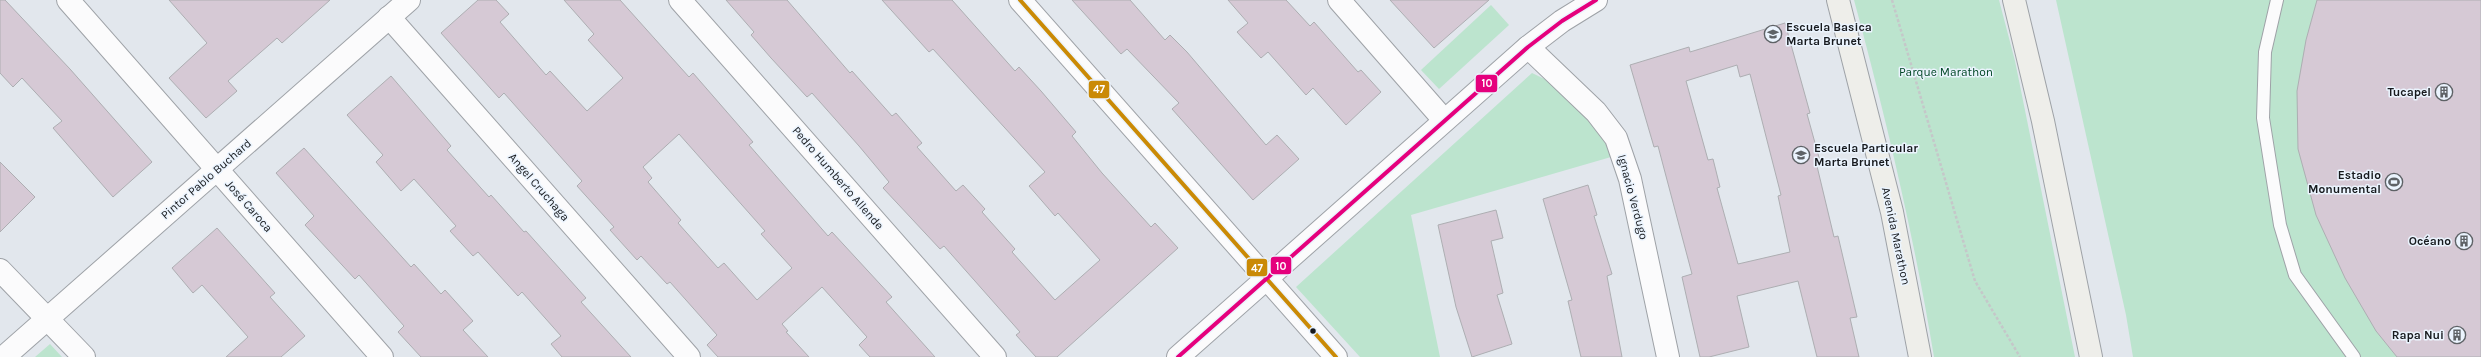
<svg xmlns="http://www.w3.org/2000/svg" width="2481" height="357" viewBox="0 0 2481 357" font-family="Karla,sans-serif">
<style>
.green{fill:#bce4ce}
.building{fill:#d6c9d5;stroke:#adaeb2;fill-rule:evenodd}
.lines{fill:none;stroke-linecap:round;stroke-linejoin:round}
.lane-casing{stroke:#9ea2a7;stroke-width:14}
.street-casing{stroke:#9ea2a7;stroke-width:24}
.secondary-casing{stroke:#9ea2a7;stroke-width:24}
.path{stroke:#c5c7c9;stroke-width:2.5;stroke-dasharray:3 2;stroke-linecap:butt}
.lane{stroke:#fbfbfc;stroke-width:12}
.street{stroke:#fbfbfc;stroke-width:22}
.secondary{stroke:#eeeeea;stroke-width:22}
.bus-1-casing{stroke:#ebf4fe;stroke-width:7}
.bus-2-casing{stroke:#ebf4fe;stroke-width:7}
.bus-1{stroke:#ca8a06;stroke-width:4}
.bus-2{stroke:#e5007d;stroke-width:4}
.bus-dot{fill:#171a1e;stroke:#ebf4fe;stroke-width:1.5}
.labels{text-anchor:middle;stroke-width:3;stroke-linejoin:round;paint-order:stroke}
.poi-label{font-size:12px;font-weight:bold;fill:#171a1e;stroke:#ebf4fe;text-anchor:end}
.park-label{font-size:12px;fill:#014725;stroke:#ebf4fe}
.street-label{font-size:12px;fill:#171a1e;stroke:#ebf4fe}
.line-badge{stroke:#ebf4fe;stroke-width:1.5}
.badge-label{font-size:11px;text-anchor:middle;font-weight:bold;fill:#fff}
</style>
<rect width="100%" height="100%" fill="#e2e7ed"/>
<!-- green -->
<g class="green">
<path d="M1854,0H1999L2015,61L2075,357H1934C1914,236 1886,118 1854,0Z"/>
<polygon points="2056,0 2481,0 2481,357 2133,357 2126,315"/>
<polygon points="1491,5 1509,25 1439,89 1421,70"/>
<polygon points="1532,73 1561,87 1604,134 1611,157 1411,215 1440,357 1360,357 1296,287"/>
<polygon points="50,344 62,357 35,357"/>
</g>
<!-- building -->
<g class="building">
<polygon points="0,0 5,0 70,69 152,162 113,197 53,128 62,121 22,78 13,87 0,73"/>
<polygon points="169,0 330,0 282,43 277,38 228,81 237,91 206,118 169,78 207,43"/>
<path d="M478,0H496L509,14L500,22L546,75L550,71L587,111L623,78L588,40L594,34L564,0H620L689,77L693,73L753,142L749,145L828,236L832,232L892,297L886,302L935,357H870L859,345L867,337L822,287L782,324L788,331L786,332L809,357H718L707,345L717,335L670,282L667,284L641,256L637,260L610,230L614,227L577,186L582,181L504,93L499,98L441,33ZM679,134L765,231L761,234L792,268L757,300L724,263L718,268L678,223L681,220L648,182L652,178L643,167Z"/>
<polygon points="726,0 787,0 850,73 852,71 892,116 896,113 922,143 917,147 956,191 963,185 985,209 982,212 1015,249 1012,252 1055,300 1100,260 1058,213 1055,216 1029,186 1045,172 933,49 929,52 882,0 952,0 1015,71 1019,67 1041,91 1076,132 1072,136 1102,173 1151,227 1155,223 1178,248 1057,357 1036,357 1016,335 1020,332 944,246 940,249 883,188 889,182 859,146 812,93 807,97 771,58 751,35 754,32"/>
<polygon points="1072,0 1130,0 1165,40 1170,35 1187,52 1266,145 1277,135 1299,159 1253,200 1172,109 1179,103 1127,49 1121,54"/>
<polygon points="1228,0 1286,0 1310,26 1314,22 1358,72 1361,70 1381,92 1346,125 1313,88 1306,95 1268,52 1261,58 1237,32 1248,23"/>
<polygon points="1390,0 1489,0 1434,48"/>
<polygon points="2317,0 2481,0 2481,357 2397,357 2376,331 2345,278 2316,215 2298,149 2297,91 2306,40"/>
<path d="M1785,23L1810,113L1807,114L1820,161L1816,162L1834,237L1838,236L1857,317L1850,318L1859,357H1817L1798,281L1737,296L1749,347L1709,357H1700L1682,277L1692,274L1658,146L1654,147L1630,65L1689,47L1690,52ZM1737,65L1740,77L1750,74L1781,195L1778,196L1790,252L1738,264L1717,188L1720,187L1713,159L1708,160L1686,81Z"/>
<polygon points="391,76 451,146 447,150 489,197 491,195 524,232 526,231 586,298 581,302 631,357 562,357 551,344 561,336 522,292 518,296 478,252 473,256 450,231 456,226 414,179 401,191 376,162 383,155 347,115"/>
<polygon points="304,148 411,267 414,264 441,294 445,290 473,321 463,330 488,357 421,357 398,332 404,326 359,275 355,279 305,225 314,216 276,173"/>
<polygon points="0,162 35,197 0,232"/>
<polygon points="1588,185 1597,215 1594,216 1612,274 1607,276 1622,357 1581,357 1568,301 1572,300 1543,199"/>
<polygon points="1496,210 1503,238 1491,241 1503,293 1497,295 1512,344 1472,357 1456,307 1438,225"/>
<polygon points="217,228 275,293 270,297 305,336 281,357 226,357 248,337 202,285 193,293 172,268"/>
</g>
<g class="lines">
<defs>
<polyline id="lane" points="2277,0 2265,52 2263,118 2280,225 2295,275 2354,357"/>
<g id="street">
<polyline points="68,0 382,357"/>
<polyline points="680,0 995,357"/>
<polyline points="1020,0 1336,357"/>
<polyline points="1339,0 1444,120"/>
<polyline points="389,17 689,357"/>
<polyline points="1528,47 1596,112 1616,138 1630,179 1668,357"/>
<polyline points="0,270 84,357"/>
<polyline points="4,357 409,0"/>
<polyline points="1178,357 1528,47 1562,21 1596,0"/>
</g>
<g id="secondary">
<polyline points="1838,0 1892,212 1920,357"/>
<polyline points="2014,0 2043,121 2091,357"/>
</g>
</defs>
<!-- lane casing -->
<use href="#lane" class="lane-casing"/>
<!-- street casing -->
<use href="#street" class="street-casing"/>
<!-- secondary casing -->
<use href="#secondary" class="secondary-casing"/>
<!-- path -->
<polyline class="path" points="1892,0 1975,281 2020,357"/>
<!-- lane -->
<use href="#lane" class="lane"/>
<!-- street -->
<use href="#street" class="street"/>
<!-- secondary -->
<use href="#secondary" class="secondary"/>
<defs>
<polyline id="bus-1" points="1020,0 1336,357"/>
<polyline id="bus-2" points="1178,357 1528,47 1562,21 1596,0"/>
</defs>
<!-- bus-1 casing -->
<use href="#bus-1" class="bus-1-casing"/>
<!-- bus-2 casing -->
<use href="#bus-2" class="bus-2-casing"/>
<!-- bus-1 -->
<use href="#bus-1" class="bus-1"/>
<!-- bus-2 -->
<use href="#bus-2" class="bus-2"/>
</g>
<!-- icons -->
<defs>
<symbol id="school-ring" viewBox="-11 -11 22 22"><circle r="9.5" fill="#ebf4fe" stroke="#5e6266" stroke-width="1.5"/><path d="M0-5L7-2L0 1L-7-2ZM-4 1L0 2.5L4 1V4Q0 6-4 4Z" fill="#5e6266"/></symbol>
<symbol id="building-ring" viewBox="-11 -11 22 22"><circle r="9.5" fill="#ebf4fe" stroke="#5e6266" stroke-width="1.5"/><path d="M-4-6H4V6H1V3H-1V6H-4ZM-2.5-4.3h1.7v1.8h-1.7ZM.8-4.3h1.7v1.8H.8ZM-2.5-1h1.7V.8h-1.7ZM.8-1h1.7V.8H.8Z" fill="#5e6266"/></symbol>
<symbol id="stadium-ring" viewBox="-11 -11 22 22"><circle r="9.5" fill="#ebf4fe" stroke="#5e6266" stroke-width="1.5"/><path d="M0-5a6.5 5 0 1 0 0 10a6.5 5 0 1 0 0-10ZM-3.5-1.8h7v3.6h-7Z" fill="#5e6266"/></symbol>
</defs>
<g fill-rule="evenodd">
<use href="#school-ring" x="1763" y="24" width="20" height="20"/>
<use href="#building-ring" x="2434" y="82" width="20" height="20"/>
<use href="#school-ring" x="1791" y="145" width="20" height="20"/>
<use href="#stadium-ring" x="2384" y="172" width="20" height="20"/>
<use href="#building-ring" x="2454" y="231" width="20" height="20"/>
<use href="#building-ring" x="2447" y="325" width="20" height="20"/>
</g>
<!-- markers -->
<circle class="bus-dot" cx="1313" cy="331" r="3.5"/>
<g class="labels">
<!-- poi labels -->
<g class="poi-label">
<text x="1786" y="31" text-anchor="start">Escuela Basica<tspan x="1786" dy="14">Marta Brunet</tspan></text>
<text x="2431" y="96">Tucapel</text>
<text x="1814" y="152" text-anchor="start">Escuela Particular<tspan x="1814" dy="14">Marta Brunet</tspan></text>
<text x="2381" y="179">Estadio<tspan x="2381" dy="14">Monumental</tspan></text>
<text x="2451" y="245">Océano</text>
<text x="2444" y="339">Rapa Nui</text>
</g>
<!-- park labels -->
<g class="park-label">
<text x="1946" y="76">Parque Marathon</text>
</g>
<!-- street labels -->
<g class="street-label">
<text transform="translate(838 178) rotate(49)" y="4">Pedro Humberto Allende</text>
<text transform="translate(206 179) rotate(-41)" y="4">Pintor Pablo Buchard</text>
<text transform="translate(539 187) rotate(49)" y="4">Angel Cruchaga</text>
<text transform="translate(1633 197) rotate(75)" y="4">Ignacio Verdugo</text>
<text transform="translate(249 206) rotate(49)" y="4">José Caroca</text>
<text transform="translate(1896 236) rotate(78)" y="4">Avenida Marathon</text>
</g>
</g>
<g class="line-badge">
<rect x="1475" y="74" width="23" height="19" rx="4" fill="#e5007d"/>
<rect x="1088" y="80" width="22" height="19" rx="4" fill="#ca8a06"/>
<rect x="1270" y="256" width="22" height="19" rx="4" fill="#e5007d"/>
<rect x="1246" y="258" width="22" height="19" rx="4" fill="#ca8a06"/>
</g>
<g class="badge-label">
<text x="1487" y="87">10</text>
<text x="1099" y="93">47</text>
<text x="1281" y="270">10</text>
<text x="1257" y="272">47</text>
</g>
</svg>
